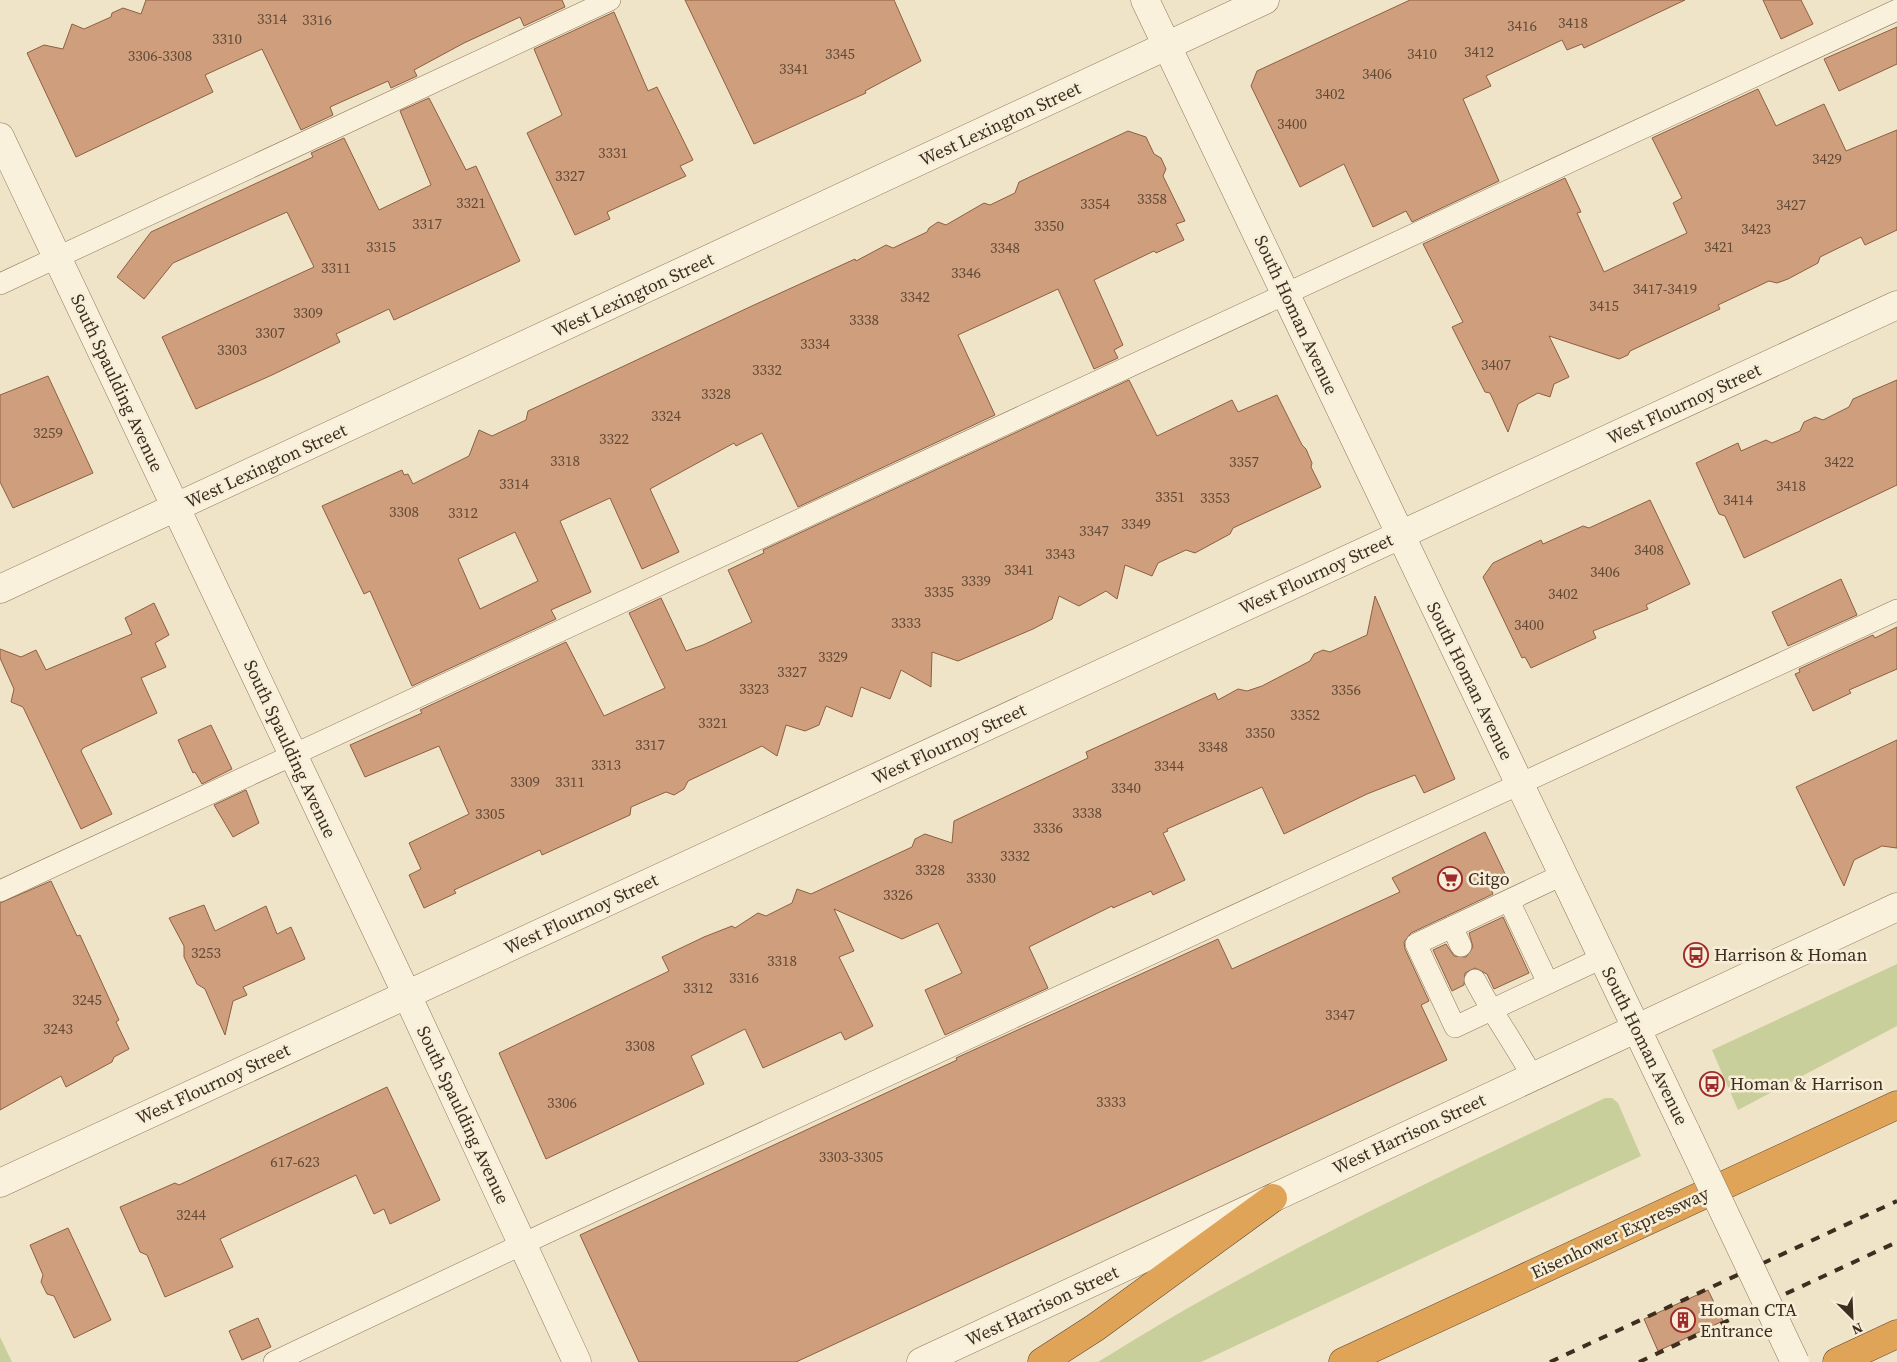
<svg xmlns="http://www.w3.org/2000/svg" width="1897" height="1362" viewBox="0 0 1897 1362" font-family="'Source Serif 4',serif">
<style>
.green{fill:#c9cf9b}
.building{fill:#cf9f7d;stroke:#8d5f41;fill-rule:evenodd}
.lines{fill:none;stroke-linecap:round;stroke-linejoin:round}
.service-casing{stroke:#8d765c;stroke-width:22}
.minor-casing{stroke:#8d765c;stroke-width:29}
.tertiary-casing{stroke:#8d765c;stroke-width:29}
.motorway-casing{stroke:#5b4430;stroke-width:29}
.service{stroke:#faf1dc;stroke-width:21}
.minor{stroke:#faf1dc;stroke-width:28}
.tertiary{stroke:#faf1dc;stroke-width:28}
.motorway{stroke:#e0a458;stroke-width:28}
.rail{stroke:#3d2e20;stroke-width:4;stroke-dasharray:9 9;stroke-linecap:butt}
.tertiary-bridge-casing{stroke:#8d765c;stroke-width:29;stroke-linecap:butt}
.tertiary-bridge{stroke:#faf1dc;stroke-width:28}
.labels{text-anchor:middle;stroke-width:5;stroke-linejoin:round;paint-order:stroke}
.number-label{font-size:15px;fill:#624a37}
.street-label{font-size:18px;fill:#3d2e20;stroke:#f7eed8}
.poi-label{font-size:18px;fill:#3d2e20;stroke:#f7eed8;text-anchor:start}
</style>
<rect width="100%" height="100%" fill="#f0e4c8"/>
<!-- green -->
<g class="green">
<polygon points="1897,964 1897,1026 1738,1110 1712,1050"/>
<path d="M1605,1098H1612L1618,1103L1641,1156L1201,1362H1098C1260,1260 1433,1180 1605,1098Z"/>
<polygon points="0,1337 12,1362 0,1362"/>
</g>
<!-- building -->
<g class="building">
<polygon points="146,0 562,0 565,7 524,26 520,17 464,43 414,70 417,76 391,88 388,81 330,107 333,115 301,130 262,49 205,75 213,92 76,157 27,53 44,45 63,49 72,24 84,29 111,17 112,13 123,8 141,14"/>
<polygon points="685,0 894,0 921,61 865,91 866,93 754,144"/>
<polygon points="1410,0 1685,0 1584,48 1582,44 1567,50 1562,40 1486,76 1491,86 1463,99 1499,181 1412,222 1406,211 1373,227 1344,164 1300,187 1251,86 1257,71"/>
<polygon points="1763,0 1801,0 1813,24 1781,39"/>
<polygon points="614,12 648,91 657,87 693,160 680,166 686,176 607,212 610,219 575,235 527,133 562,115 534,49"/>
<polygon points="1897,27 1897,64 1839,91 1824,59"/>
<polygon points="1758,89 1776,126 1824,104 1846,151 1897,130 1897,230 1865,245 1861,237 1820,257 1818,263 1788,279 1777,283 1769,281 1718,305 1720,309 1630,351 1628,355 1619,359 1549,336 1569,377 1554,384 1550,397 1538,393 1518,404 1508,432 1490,393 1485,392 1452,327 1463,322 1423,244 1565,178 1581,212 1577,213 1604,272 1687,233 1673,203 1682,198 1652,138"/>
<polygon points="429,98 466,170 476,166 520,261 394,320 389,309 336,334 340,342 272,375 196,409 162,337 314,267 287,212 173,263 144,299 117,277 151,232 313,157 311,153 344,138 379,210 431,185 400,111"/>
<path d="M1128,131L1146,137L1154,154L1161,158L1166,169L1163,176L1185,221L1176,224L1184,240L1156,253L1154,251L1094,280L1123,345L1114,350L1118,358L1094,369L1058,289L1015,309L958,335L995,415L798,507L762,433L736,446L734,443L650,489L679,552L642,569L610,498L560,521L591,592L551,610L556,619L412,686L370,591L364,594L322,506L402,470L404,475L408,474L413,484L469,456L479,430L492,436L526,420L528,411L754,305L855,259L856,261L886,245L893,248L927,232L929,228L938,222L946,225L984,203L990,205L1015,193L1019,182ZM515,532L538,581L480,609L458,559Z"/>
<polygon points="48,376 93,473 13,508 0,482 0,395"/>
<polygon points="1129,380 1157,436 1232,400 1238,412 1277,395 1302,445 1306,449 1312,463 1311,467 1321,487 1233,528 1230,534 1195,553 1186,550 1158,563 1152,576 1125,565 1117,599 1106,591 1079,606 1059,596 1052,619 1033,629 958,661 932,652 931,687 901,670 890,699 861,687 852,717 826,706 819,725 805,731 786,725 777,756 762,746 688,781 684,789 674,795 666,792 631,807 630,815 542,855 540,850 454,890 456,893 424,908 409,875 421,869 409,843 469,814 439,746 365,777 350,745 422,713 420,710 566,642 604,716 665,688 629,613 661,598 686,651 703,645 752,622 728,570 764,553 763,550"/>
<polygon points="1897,380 1897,485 1744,558 1725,516 1719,514 1696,463 1738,443 1741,451 1766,440 1772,443 1800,431 1804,422 1815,417 1823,420 1849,407 1853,399"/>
<polygon points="1650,500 1690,584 1646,605 1648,609 1593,631 1596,638 1531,668 1525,657 1522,658 1483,577 1493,563 1541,540 1543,544 1583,526 1589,528"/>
<polygon points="1841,579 1857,615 1788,646 1772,612"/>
<polygon points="1375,596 1455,779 1424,793 1415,775 1367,794 1284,834 1262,787 1167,829 1168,831 1163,833 1185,880 1153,895 1151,891 1113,908 1112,906 1029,947 1048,988 945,1035 925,990 962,973 938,923 902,939 834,909 854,951 839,957 873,1026 845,1040 841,1032 763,1068 745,1029 691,1056 704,1084 546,1159 499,1053 669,971 662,957 704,937 732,926 735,928 758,913 766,916 792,903 797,889 811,894 912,847 915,839 925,834 952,843 954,821 1088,758 1086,752 1215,693 1218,700 1238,689 1247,691 1262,686 1310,661 1314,654 1323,650 1330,652 1367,635"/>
<polygon points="154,603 169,635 155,643 166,667 141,678 157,713 83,748 81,751 112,814 81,829 23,707 11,702 14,689 0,658 0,649 21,657 36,650 46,670 132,634 125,618"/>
<polygon points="1897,627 1897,669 1849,690 1851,693 1813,711 1795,674 1800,672 1799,669 1873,635 1875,638"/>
<polygon points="211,725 232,769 202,784 195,772 193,773 178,740"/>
<polygon points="1897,740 1897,848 1882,846 1854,860 1844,886 1796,787"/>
<polygon points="246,790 259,823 233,837 214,805"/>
<polygon points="1485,832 1508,880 1491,889 1493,894 1411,933 1404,942 1405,949 1429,1001 1421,1005 1447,1060 796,1362 639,1362 580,1235 957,1060 956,1058 1218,939 1232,969 1400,892 1392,878"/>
<polygon points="51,881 77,936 80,935 119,1020 116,1022 129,1049 114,1057 112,1062 66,1087 61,1076 0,1110 0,903"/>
<polygon points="204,905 215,931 266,906 277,934 291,927 305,959 243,987 247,995 233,1001 225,1035 205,989 197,984 184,957 184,946 169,918"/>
<polygon points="1503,917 1529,973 1494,989 1487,974 1475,968 1465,973 1464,985 1452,991 1433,950 1446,944 1454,956 1466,957 1473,947 1469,933"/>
<polygon points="387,1087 440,1200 390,1224 384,1209 374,1214 356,1175 220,1239 233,1267 165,1297 147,1255 140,1252 120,1207 175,1183 179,1185"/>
<polygon points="68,1228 111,1320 74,1338 54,1296 47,1294 41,1282 43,1275 30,1245"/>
<polygon points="1708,1290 1723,1321 1658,1351 1644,1319"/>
<polygon points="258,1318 271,1347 242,1360 229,1331"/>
</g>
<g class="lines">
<defs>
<g id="service">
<polyline points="0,284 610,0"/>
<polyline points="1562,875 1416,944 1455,1027 1602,958"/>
<polyline points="0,891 1897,10"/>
<polyline points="1509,901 1548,983"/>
<polyline points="1452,927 1461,946"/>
<path d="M1475,980C1492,1013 1514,1043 1532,1076"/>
<polyline points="274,1362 546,1233 1897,610"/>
</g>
<g id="minor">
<polyline points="0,137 407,995 577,1362"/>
<polyline points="0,589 1265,0"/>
<polyline points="0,1183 1897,305"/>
</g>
<g id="tertiary">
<polyline points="1145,0 1686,1132"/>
<polyline points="921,1362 1897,907"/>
</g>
<g id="motorway">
<polyline points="1042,1362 1096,1327 1273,1198"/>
<polyline points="1343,1362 1897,1105"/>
<polyline points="1837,1362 1897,1334"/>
</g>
</defs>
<!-- service casing -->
<use href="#service" class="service-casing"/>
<!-- minor casing -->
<use href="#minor" class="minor-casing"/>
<!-- tertiary casing -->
<use href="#tertiary" class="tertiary-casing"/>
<!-- motorway casing -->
<use href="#motorway" class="motorway-casing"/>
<!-- service -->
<use href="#service" class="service"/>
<!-- minor -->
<use href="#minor" class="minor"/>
<!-- tertiary -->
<use href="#tertiary" class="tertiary"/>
<!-- motorway -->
<use href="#motorway" class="motorway"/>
<!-- rail -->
<g class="rail">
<polyline points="1550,1362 1897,1201"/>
<polyline points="1639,1362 1897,1242"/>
</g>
<defs>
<polyline id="tertiary-bridge" points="1686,1132 1795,1362"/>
</defs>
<!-- tertiary-bridge casing -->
<use href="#tertiary-bridge" class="tertiary-bridge-casing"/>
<!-- tertiary-bridge -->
<use href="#tertiary-bridge" class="tertiary-bridge"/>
</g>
<!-- icons -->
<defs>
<symbol id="supermarket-ring" viewBox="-11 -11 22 22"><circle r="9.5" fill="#f7eed8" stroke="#9e2a2b" stroke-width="1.5"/><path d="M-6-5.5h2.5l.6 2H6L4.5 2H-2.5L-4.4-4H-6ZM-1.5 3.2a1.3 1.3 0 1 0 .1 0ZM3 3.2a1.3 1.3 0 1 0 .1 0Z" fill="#9e2a2b"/></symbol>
<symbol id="bus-ring" viewBox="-11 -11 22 22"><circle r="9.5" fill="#f7eed8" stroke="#9e2a2b" stroke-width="1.5"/><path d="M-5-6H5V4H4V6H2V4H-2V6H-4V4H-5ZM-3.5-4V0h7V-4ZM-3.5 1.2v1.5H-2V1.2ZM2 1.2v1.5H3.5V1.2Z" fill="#9e2a2b"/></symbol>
<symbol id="building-ring" viewBox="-11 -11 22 22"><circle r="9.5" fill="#f7eed8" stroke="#9e2a2b" stroke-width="1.5"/><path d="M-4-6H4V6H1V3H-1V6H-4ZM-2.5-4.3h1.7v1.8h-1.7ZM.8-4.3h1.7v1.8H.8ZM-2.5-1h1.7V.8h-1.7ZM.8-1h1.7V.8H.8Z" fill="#9e2a2b"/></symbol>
</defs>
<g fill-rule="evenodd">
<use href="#supermarket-ring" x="1436" y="865" width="28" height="28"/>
<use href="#bus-ring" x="1682" y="941" width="28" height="28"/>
<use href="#bus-ring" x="1698" y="1070" width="28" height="28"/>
<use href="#building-ring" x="1669" y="1306" width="28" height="28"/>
</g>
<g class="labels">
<!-- number labels -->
<g class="number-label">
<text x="272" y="24">3314</text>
<text x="317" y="25">3316</text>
<text x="1573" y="28">3418</text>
<text x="1522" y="31">3416</text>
<text x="227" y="44">3310</text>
<text x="1479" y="57">3412</text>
<text x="840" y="59">3345</text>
<text x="1422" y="59">3410</text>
<text x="160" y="61">3306-3308</text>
<text x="794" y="74">3341</text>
<text x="1377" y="79">3406</text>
<text x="1330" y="99">3402</text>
<text x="1292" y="129">3400</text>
<text x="613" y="158">3331</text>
<text x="1827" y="164">3429</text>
<text x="570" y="181">3327</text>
<text x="1152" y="204">3358</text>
<text x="471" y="208">3321</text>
<text x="1095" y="209">3354</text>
<text x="1791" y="210">3427</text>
<text x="427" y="229">3317</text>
<text x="1049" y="231">3350</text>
<text x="1756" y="234">3423</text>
<text x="381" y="252">3315</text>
<text x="1719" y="252">3421</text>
<text x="1005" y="253">3348</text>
<text x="336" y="273">3311</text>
<text x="966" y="278">3346</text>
<text x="1665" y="294">3417-3419</text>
<text x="915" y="302">3342</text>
<text x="1604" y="311">3415</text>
<text x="308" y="318">3309</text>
<text x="864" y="325">3338</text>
<text x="270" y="338">3307</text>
<text x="815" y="349">3334</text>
<text x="232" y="355">3303</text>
<text x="1496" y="370">3407</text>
<text x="767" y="375">3332</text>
<text x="716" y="399">3328</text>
<text x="666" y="421">3324</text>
<text x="48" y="438">3259</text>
<text x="614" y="444">3322</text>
<text x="565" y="466">3318</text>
<text x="1244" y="467">3357</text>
<text x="1839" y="467">3422</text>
<text x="514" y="489">3314</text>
<text x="1791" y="491">3418</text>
<text x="1170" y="502">3351</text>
<text x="1215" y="503">3353</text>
<text x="1738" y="505">3414</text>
<text x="404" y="517">3308</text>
<text x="463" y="518">3312</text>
<text x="1136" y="529">3349</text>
<text x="1094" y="536">3347</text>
<text x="1649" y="555">3408</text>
<text x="1060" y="559">3343</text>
<text x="1019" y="575">3341</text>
<text x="1605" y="577">3406</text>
<text x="976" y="586">3339</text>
<text x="939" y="597">3335</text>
<text x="1563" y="599">3402</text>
<text x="906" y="628">3333</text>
<text x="1529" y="630">3400</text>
<text x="833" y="662">3329</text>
<text x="792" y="677">3327</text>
<text x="754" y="694">3323</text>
<text x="1346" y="695">3356</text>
<text x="1305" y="720">3352</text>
<text x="713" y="728">3321</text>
<text x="1260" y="738">3350</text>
<text x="650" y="750">3317</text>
<text x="1213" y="752">3348</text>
<text x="606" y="770">3313</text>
<text x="1169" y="771">3344</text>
<text x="525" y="787">3309</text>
<text x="570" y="787">3311</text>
<text x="1126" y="793">3340</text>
<text x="1087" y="818">3338</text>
<text x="490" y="819">3305</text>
<text x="1048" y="833">3336</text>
<text x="1015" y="861">3332</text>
<text x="930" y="875">3328</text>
<text x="981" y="883">3330</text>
<text x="898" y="900">3326</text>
<text x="206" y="958">3253</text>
<text x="782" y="966">3318</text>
<text x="744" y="983">3316</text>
<text x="698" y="993">3312</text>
<text x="87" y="1005">3245</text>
<text x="1340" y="1020">3347</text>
<text x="58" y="1034">3243</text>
<text x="640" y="1051">3308</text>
<text x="1111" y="1107">3333</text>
<text x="562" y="1108">3306</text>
<text x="851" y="1162">3303-3305</text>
<text x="295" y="1167">617-623</text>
<text x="191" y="1220">3244</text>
</g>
<!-- street labels -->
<g class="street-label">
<text transform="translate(1000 124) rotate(-25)" y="6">West Lexington Street</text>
<text transform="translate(633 295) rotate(-25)" y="6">West Lexington Street</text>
<text transform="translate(1296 315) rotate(65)" y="6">South Homan Avenue</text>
<text transform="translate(117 383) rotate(65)" y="6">South Spaulding Avenue</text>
<text transform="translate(1684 404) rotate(-25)" y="6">West Flournoy Street</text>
<text transform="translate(266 466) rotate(-25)" y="6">West Lexington Street</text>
<text transform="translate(1316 574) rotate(-25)" y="6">West Flournoy Street</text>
<text transform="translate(1470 681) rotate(64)" y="6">South Homan Avenue</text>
<text transform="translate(949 744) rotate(-25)" y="6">West Flournoy Street</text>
<text transform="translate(290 749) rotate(65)" y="6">South Spaulding Avenue</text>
<text transform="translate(581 914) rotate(-25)" y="6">West Flournoy Street</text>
<text transform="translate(1645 1046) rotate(64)" y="6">South Homan Avenue</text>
<text transform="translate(213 1084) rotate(-25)" y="6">West Flournoy Street</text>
<text transform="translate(463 1115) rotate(65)" y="6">South Spaulding Avenue</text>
<text transform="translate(1409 1134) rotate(-25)" y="6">West Harrison Street</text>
<text transform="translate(1620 1233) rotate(-25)" y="6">Eisenhower Expressway</text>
<text transform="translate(1042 1306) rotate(-25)" y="6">West Harrison Street</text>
</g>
<!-- poi labels -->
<g class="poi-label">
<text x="1468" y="885">Citgo</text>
<text x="1714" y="961">Harrison &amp; Homan</text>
<text x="1730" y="1090">Homan &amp; Harrison</text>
<text x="1700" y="1316">Homan CTA<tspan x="1700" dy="21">Entrance</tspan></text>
</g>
</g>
<!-- north arrow -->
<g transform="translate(1852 1317) rotate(156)" stroke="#f7eed8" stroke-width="4" paint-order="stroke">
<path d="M0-4L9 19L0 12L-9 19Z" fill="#3d2e20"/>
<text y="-8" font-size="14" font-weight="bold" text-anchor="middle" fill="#3d2e20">N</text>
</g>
</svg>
